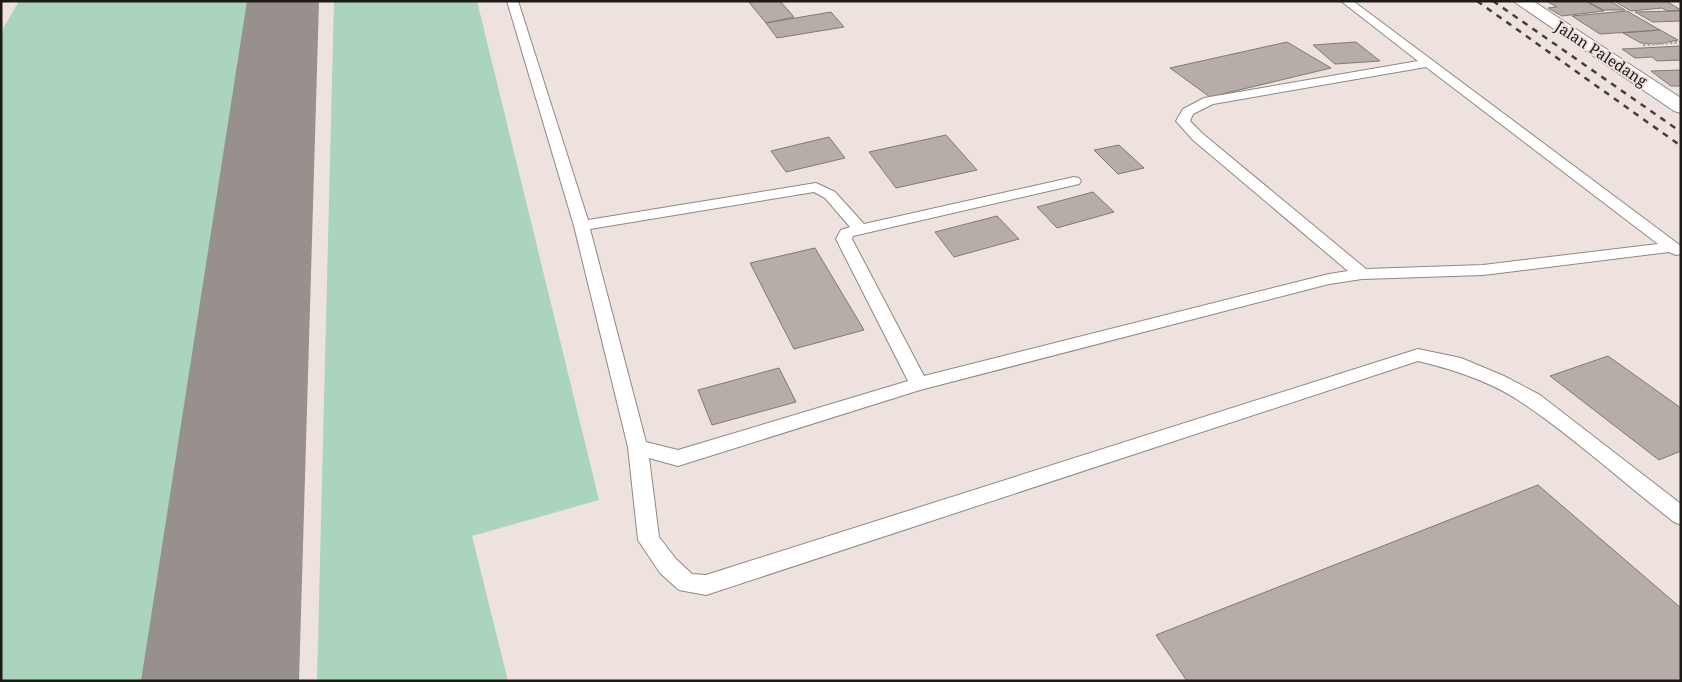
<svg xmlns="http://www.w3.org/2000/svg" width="1682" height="682" viewBox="0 0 1682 682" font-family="'Noto Serif',serif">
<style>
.green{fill:#aad4bc}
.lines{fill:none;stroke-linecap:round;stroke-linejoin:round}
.taxiway{fill:#98908c;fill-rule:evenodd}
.building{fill:#b6aca8;stroke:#827974}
.service-casing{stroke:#918783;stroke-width:2}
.tertiary-casing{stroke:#918783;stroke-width:2}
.path{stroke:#aba29e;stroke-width:2.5;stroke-dasharray:2.5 2;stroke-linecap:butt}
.service{fill:#fff;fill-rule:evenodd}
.tertiary{fill:#fff;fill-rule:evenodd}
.rail{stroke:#433d3b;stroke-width:2.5;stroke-dasharray:6 6;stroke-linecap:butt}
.labels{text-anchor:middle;stroke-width:4;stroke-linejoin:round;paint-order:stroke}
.far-street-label{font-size:15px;fill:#1e1a18;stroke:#ede2dd}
</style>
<rect width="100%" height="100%" fill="#ede2dd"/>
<!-- green -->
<g class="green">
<polygon points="19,1 255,1 147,681 1,681 1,32"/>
<polygon points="334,1 477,1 599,500 472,536 508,681 317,681"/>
</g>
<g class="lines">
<!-- taxiway -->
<polygon class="taxiway" points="247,1 319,1 299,681 141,681"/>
</g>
<!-- building -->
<g class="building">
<polygon points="748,1 780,1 794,17 766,23"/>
<polygon points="1546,1 1585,1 1604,11 1562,16 1548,8 1557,7"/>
<polygon points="1587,1 1610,1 1625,10 1603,10"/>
<polygon points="1614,1 1666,1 1681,10 1667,11 1662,8 1631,11"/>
<polygon points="1627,11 1660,30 1600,34 1572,16"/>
<polygon points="1681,11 1681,21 1653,22 1635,12"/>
<polygon points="831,12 844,27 777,38 766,23"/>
<polygon points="1660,30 1678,40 1658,44 1641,43 1623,33"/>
<polygon points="1287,42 1331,68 1210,97 1170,68"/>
<polygon points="1356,42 1380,61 1335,64 1313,45"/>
<polygon points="1681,46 1681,60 1657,61 1652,57 1635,58 1622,49"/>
<polygon points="1681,70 1681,86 1671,86 1651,71"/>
<polygon points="946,135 977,170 896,188 869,152"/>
<polygon points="829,137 845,158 786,172 771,151"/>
<polygon points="1119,145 1144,168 1118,174 1094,150"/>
<polygon points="1093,192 1114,212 1057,228 1037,207"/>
<polygon points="997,216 1019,239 954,257 935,232"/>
<polygon points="815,248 864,330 794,349 750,263"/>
<polygon points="1608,356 1681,408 1681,451 1659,460 1550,376"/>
<polygon points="779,368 796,402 712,425 698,390"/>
<polygon points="1538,485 1681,608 1681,681 1187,681 1156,635"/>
</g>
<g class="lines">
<defs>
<path id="service" d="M507,1H518L588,220L816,183L835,192L864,224L1074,177L1079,178L1081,181L1079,184L853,236L852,239L924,376L1329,274L1348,271L1193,140L1176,121L1183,109L1204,98L1418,61L1341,1H1353L1681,246V254L1676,255L1669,252L1483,275L1362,279L1329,284L920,390L678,466L649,458L659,537L676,559L692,574L706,575L1418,349L1461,358L1504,376L1540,395L1681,504V525L1674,522C1625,484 1578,441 1527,406C1495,383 1456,370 1418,361L706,595L679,590L660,573L638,540L628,447L574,226ZM1426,67L1658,244L1483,265L1366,269L1203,134L1190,121L1193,114L1213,104ZM814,192L825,198L850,227L841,230L836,239L908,381L678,450L646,442L590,229Z"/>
<polygon id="tertiary" points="1513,1 1533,1 1681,98 1681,113 1674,111"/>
</defs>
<!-- service casing -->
<use href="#service" class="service-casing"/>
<!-- tertiary casing -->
<use href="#tertiary" class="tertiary-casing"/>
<!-- path -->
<polyline class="path" points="1643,45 1681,42"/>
<!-- service -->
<use href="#service" class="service"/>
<!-- tertiary -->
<use href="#tertiary" class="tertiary"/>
<!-- rail -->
<g class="rail">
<polyline points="1477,1 1681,146"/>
<polyline points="1493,1 1681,132"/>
</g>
</g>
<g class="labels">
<!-- far-street labels -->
<g class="far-street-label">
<text transform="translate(1601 54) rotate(33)" y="5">Jalan Paledang</text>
</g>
</g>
<!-- border -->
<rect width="1682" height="682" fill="none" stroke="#1e1a18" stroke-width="5"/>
</svg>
